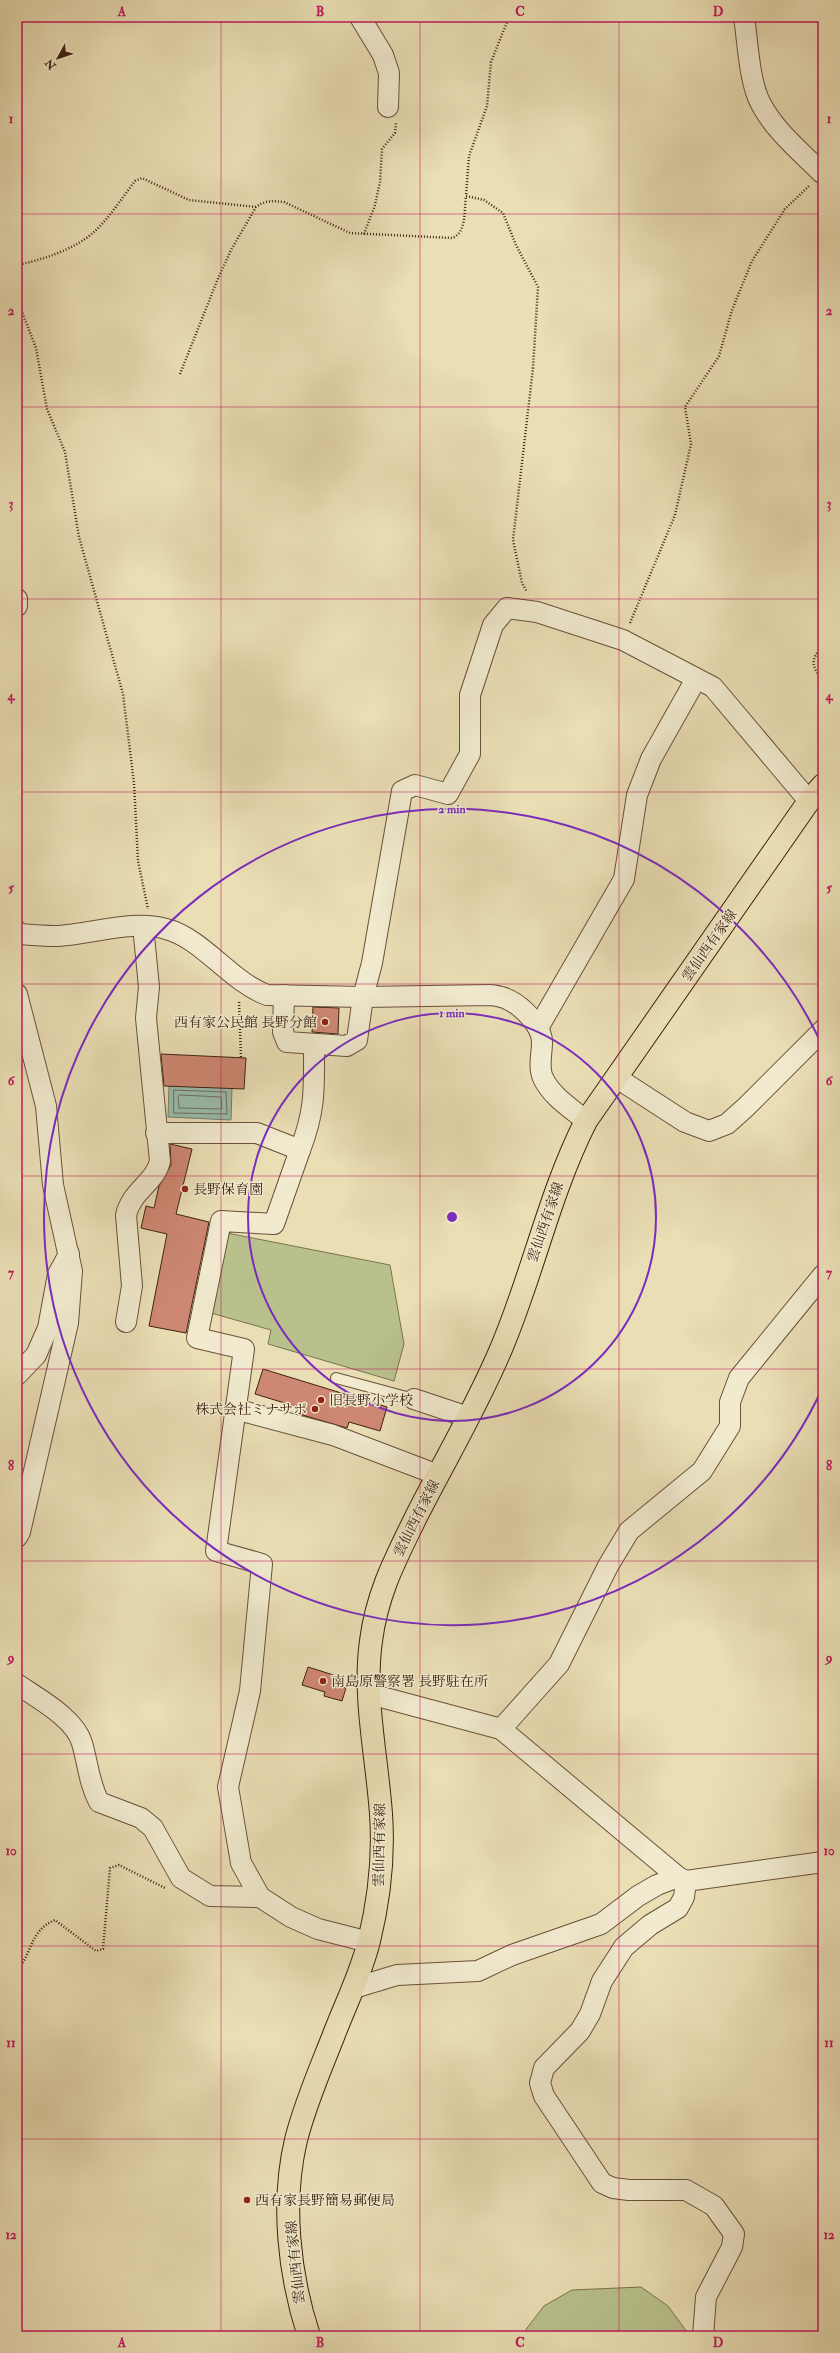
<svg xmlns="http://www.w3.org/2000/svg" width="840" height="2353" viewBox="0 0 840 2353" font-family="'IM FELL Double Pica','Noto Serif JP',serif">
<style>
.green{fill:#b8c18c;stroke:#7b724e}
.water{fill:#98bcad;stroke:#747e6f}
.lines{fill:none;stroke-linecap:round;stroke-linejoin:round}
.shore{stroke:#6b6f5f;stroke-width:1}
.building{fill:#ce8772;stroke:#3e2211}
.service-casing{stroke:#69513a;stroke-width:12}
.minor-casing{stroke:#69513a;stroke-width:22}
.primary-casing{stroke:#3e2211;stroke-width:24}
.path{stroke:#3e2211;stroke-width:2.5;stroke-dasharray:1 2;stroke-linecap:butt}
.service{stroke:#f1eacf;stroke-width:10}
.minor{stroke:#f1eacf;stroke-width:20}
.primary{stroke:#eadeb5;stroke-width:22}
.grid{fill:none;stroke:#c2185b;stroke-width:1;stroke-opacity:0.55}
.ring{fill:none;stroke:#7b2cbf;stroke-width:2}
.poi-dot{fill:#8f2418;stroke:#f1eacf;stroke-width:1.5}
.labels{text-anchor:middle;stroke-width:3;stroke-linejoin:round;paint-order:stroke}
.street-label{font-size:14px;fill:#3e2211;stroke:#f1eacf}
.poi-label{font-size:14px;fill:#3e2211;stroke:#f1eacf;text-anchor:start}
.centre{fill:#7b2cbf;stroke:#f1eacf;stroke-width:2}
.ring-label{font-size:12px;text-anchor:middle;font-weight:bold;fill:#7b2cbf;stroke:#f1eacf;stroke-width:3;stroke-linejoin:round;paint-order:stroke}
.neatline{fill:none;stroke:#c2185b;stroke-width:1.5}
.grid-label{font-size:13px;text-anchor:middle;font-weight:bold;fill:#c2185b}
</style>
<rect width="100%" height="100%" fill="#eadeb5"/>
<filter id="stains"><feTurbulence type="fractalNoise" baseFrequency=".005" numOctaves="4"/><feColorMatrix values="0 0 0 0 .2 0 0 0 0 .09 0 0 0 0 .02 0 0 0 .5 -.17"/></filter>
<radialGradient id="worn" r=".72"><stop offset=".6" stop-color="#630" stop-opacity="0"/><stop offset="1" stop-color="#630" stop-opacity=".3"/></radialGradient>
<!-- green -->
<g class="green">
<polygon points="227,1233 390,1265 404,1344 394,1381 268,1344 271,1330 211,1313"/>
<polygon points="641,2287 668,2306 690,2336 521,2336 544,2306 572,2290"/>
</g>
<!-- water -->
<polygon class="water" points="169,1086 232,1088 231,1120 168,1117"/>
<g class="lines">
<!-- shore -->
<g class="shore">
<polygon points="174,1090 226,1092 227,1114 174,1113"/>
<polygon points="180,1095 221,1097 222,1109 179,1108 178,1097"/>
</g>
</g>
<!-- building -->
<g class="building">
<polygon points="313,1007 339,1008 338,1034 312,1032"/>
<polygon points="161,1054 246,1058 244,1089 164,1086"/>
<polygon points="170,1144 192,1149 176,1214 209,1222 186,1333 149,1326 167,1234 141,1228 146,1206 154,1208 159,1186 171,1165"/>
<polygon points="263,1369 387,1407 380,1431 349,1422 347,1428 299,1414 301,1408 255,1394"/>
<polygon points="308,1667 343,1678 340,1687 346,1688 342,1701 324,1696 325,1692 302,1685"/>
</g>
<g class="lines">
<defs>
<polyline id="service" points="336,1378 414,1399"/>
<g id="minor">
<polyline points="360,17 383,55 389,73 388,107"/>
<path d="M744,17C748,43 749,82 761,104C775,131 801,152 822,173"/>
<polyline points="17,599 17,606"/>
<path d="M17,931L20,934C32,935 43,936 54,936C89,935 133,919 166,929C202,938 231,982 267,995L363,997L491,995C497,996 504,997 509,1000C523,1007 542,1026 542,1042C542,1054 538,1067 543,1078C552,1097 571,1108 586,1121"/>
<polyline points="17,994 46,1106 53,1185 72,1271 68,1323 20,1532 17,1537"/>
<polyline points="284,995 283,1032 287,1042 347,1046 357,1040 363,997 372,963 402,791 415,785 448,794 470,754 470,695 493,625 507,608 537,612 623,640 713,687 809,801"/>
<polyline points="538,1028 624,879 637,795 651,759 696,679"/>
<polyline points="617,1078 685,1122 709,1131 727,1124 746,1107 823,1030"/>
<polyline points="156,1133 257,1133 300,1150 274,1224 221,1221 197,1338 244,1349 216,1551 262,1564 250,1691 228,1787 241,1863 260,1897"/>
<path d="M300,1150C316,1109 314,1087 314,1044"/>
<path d="M126,1322L132,1286L126,1215C132,1190 155,1183 160,1161L146,1018L149,987L143,926"/>
<polyline points="17,1375 36,1355 48,1328 58,1274 69,1254"/>
<polyline points="414,1399 468,1417"/>
<polyline points="235,1409 333,1435 438,1475"/>
<path d="M17,1684C37,1698 75,1718 82,1743C88,1764 89,1783 99,1802L141,1818L153,1828L181,1878L210,1896L260,1897L291,1917L318,1929L369,1942"/>
<polyline points="370,1694 501,1729 678,1877 686,1881 823,1862"/>
<polyline points="501,1729 559,1664 608,1566 629,1531 702,1471 730,1426 730,1402 739,1378 823,1275"/>
<polyline points="686,1881 684,1897 678,1908 650,1925 624,1947 602,1981 590,2014 580,2031 544,2068 540,2083 544,2096 602,2183 613,2188 629,2190 686,2190 714,2206 734,2234 732,2247 706,2297 703,2336"/>
<polyline points="354,1988 397,1975 478,1971 512,1955 601,1924 638,1896 657,1885 678,1877"/>
</g>
<path id="primary" d="M309,2336C289,2275 281,2203 296,2140C305,2104 320,2070 333,2037C345,2005 361,1974 369,1941C379,1900 384,1856 381,1814C377,1757 363,1697 371,1641C377,1593 396,1558 417,1515C445,1460 477,1406 501,1349C533,1274 549,1194 586,1121L809,801L823,785"/>
</defs>
<!-- service casing -->
<use href="#service" class="service-casing"/>
<!-- minor casing -->
<use href="#minor" class="minor-casing"/>
<!-- primary casing -->
<use href="#primary" class="primary-casing"/>
<!-- path -->
<g class="path">
<polyline points="509,17 491,62 487,106 469,156 466,196 484,200 503,213 516,245 538,287 533,368 513,540 522,583 527,592"/>
<polyline points="364,234 375,205 380,182 382,149 395,133 396,123"/>
<path d="M17,265C42,260 76,249 95,231C110,217 122,198 135,181L142,178L189,200L256,207"/>
<polyline points="17,299 36,348 47,409 65,452 79,537 123,694 134,783 138,861 148,909"/>
<path d="M180,374L217,281L231,250L256,207C265,200 273,201 284,202L350,233L452,238C467,233 464,209 466,196"/>
<polyline points="630,623 675,515 691,444 685,407 719,356 732,310 752,261 785,209 809,186"/>
<path d="M823,646C809,661 812,665 823,682"/>
<polyline points="239,1002 241,1057"/>
<path d="M17,1970C33,1953 29,1931 55,1920L96,1951L103,1949L110,1868L119,1865L165,1888"/>
</g>
<!-- service -->
<use href="#service" class="service"/>
<!-- minor -->
<use href="#minor" class="minor"/>
<!-- primary -->
<use href="#primary" class="primary"/>
</g>
<!-- grid -->
<path class="grid" d="M221,17V2336M420,17V2336M619,17V2336M17,214H823M17,407H823M17,599H823M17,792H823M17,984H823M17,1176H823M17,1369H823M17,1561H823M17,1754H823M17,1946H823M17,2139H823"/>
<!-- distance rings -->
<g class="ring">
<circle cx="452" cy="1217" r="204"/>
<path d="M822 1389A408 408 0 1 1 822 1045"/>
</g>
<!-- markers -->
<g class="poi-dot">
<circle cx="325" cy="1022" r="4"/>
<circle cx="185" cy="1189" r="4"/>
<circle cx="321" cy="1400" r="4"/>
<circle cx="315" cy="1409" r="4"/>
<circle cx="323" cy="1681" r="4"/>
<circle cx="247" cy="2200" r="4"/>
</g>
<g class="labels">
<!-- street labels -->
<g class="street-label">
<text transform="translate(709 945) rotate(-55)" y="5">雲仙西有家線</text>
<text transform="translate(545 1222) rotate(-71)" y="5">雲仙西有家線</text>
<text transform="translate(416 1518) rotate(-63)" y="5">雲仙西有家線</text>
<text transform="translate(379 1845) rotate(-89)" y="5">雲仙西有家線</text>
<text transform="translate(295 2262) rotate(-96)" y="5">雲仙西有家線</text>
</g>
<!-- poi labels -->
<g class="poi-label">
<text x="317" y="1027" text-anchor="end">西有家公民館 長野分館</text>
<text x="193" y="1194">長野保育園</text>
<text x="329" y="1405">旧長野小学校</text>
<text x="307" y="1414" text-anchor="end">株式会社ミナサポ</text>
<text x="331" y="1686">南島原警察署 長野駐在所</text>
<text x="255" y="2205">西有家長野簡易郵便局</text>
</g>
</g>
<circle cx="452" cy="1217" r="6" class="centre"/>
<g class="ring-label">
<text x="452" y="813">2 min</text>
<text x="452" y="1017">1 min</text>
</g>
<!-- margin -->
<rect width="840" height="2353" fill="none" stroke="#eadeb5" stroke-width="44"/>
<!-- north arrow -->
<g transform="translate(58 58) rotate(230)" stroke="#f1eacf" stroke-width="3" paint-order="stroke">
<path d="M0-3L7 15L0 10L-7 15Z" fill="#3e2211"/>
<text y="-6" font-size="11" font-weight="bold" text-anchor="middle" fill="#3e2211">N</text>
</g>
<rect x="22" y="22" width="796" height="2309" class="neatline"/>
<g class="grid-label">
<text x="122" y="16">A</text>
<text x="320" y="16">B</text>
<text x="520" y="16">C</text>
<text x="718" y="16">D</text>
<text x="11" y="123">1</text>
<text x="829" y="123">1</text>
<text x="11" y="315">2</text>
<text x="829" y="315">2</text>
<text x="11" y="508">3</text>
<text x="829" y="508">3</text>
<text x="11" y="700">4</text>
<text x="829" y="700">4</text>
<text x="11" y="892">5</text>
<text x="829" y="892">5</text>
<text x="11" y="1085">6</text>
<text x="829" y="1085">6</text>
<text x="11" y="1277">7</text>
<text x="829" y="1277">7</text>
<text x="11" y="1470">8</text>
<text x="829" y="1470">8</text>
<text x="11" y="1662">9</text>
<text x="829" y="1662">9</text>
<text x="11" y="1855">10</text>
<text x="829" y="1855">10</text>
<text x="11" y="2047">11</text>
<text x="829" y="2047">11</text>
<text x="11" y="2239">12</text>
<text x="829" y="2239">12</text>
<text x="122" y="2347">A</text>
<text x="320" y="2347">B</text>
<text x="520" y="2347">C</text>
<text x="718" y="2347">D</text>
</g>
<rect width="100%" height="100%" filter="url(#stains)"/>
<rect width="100%" height="100%" fill="url(#worn)"/>
</svg>
